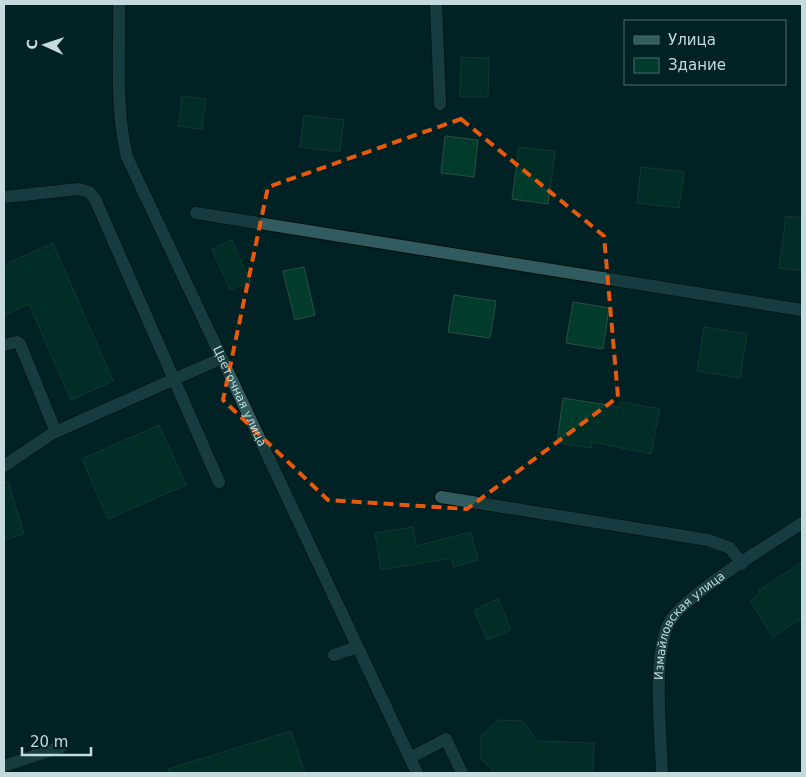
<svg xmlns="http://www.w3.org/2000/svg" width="806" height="777" viewBox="0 0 806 777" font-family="'DejaVu Sans',sans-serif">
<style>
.building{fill:#003b2b;stroke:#2b4f42}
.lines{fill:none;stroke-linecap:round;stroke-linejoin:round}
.minor-casing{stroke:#000a0b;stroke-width:14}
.minor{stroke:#315c5f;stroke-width:12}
.marked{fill:none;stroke:#e8590c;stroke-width:4;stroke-dasharray:10 6;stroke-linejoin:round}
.labels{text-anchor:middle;stroke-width:4;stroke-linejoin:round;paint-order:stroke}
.street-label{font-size:12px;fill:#c4dadc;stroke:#012224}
</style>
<rect width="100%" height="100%" fill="#012224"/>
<!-- building -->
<g class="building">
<polygon points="461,57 489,58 488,97 460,97"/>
<polygon points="182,96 206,99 202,129 178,126"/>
<polygon points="304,115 344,120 340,152 300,147"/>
<polygon points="445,136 478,140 474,177 441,173"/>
<polygon points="519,147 555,151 548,204 512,199"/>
<polygon points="641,167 684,172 679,208 637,203"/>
<polygon points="786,216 802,218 802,271 779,268"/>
<polygon points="232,240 250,281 230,290 212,249"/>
<polygon points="53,243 113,381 71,400 29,304 4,315 4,265"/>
<polygon points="304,267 315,315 295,320 283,271"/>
<polygon points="454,295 496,301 490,338 448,332"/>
<polygon points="573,302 609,308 603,349 566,343"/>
<polygon points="704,327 747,334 740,378 697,371"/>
<polygon points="563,398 620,407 621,402 660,409 651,454 592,442 591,448 557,443"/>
<polygon points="159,425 186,485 108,519 82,459"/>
<polygon points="8,482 24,534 4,540 4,483"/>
<polygon points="413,527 416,546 471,532 478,560 453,567 451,558 381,570 375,533"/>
<polygon points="802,562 802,618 773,637 750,601 760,594 758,591"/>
<polygon points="498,599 511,630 487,640 474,610"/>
<polygon points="498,720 523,721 537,741 594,743 593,773 495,773 481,759 481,736"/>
<polygon points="291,731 305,773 169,773 168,769"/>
</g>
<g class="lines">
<defs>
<g id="minor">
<path id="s1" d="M119,4C120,54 115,108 127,157L417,773"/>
<polyline points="436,4 440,104"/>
<polyline points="4,197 79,189 89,192 95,199 219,482"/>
<polyline points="196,213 802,310"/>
<polyline points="4,345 17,342 20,344 56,432"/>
<polyline points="4,466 53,433 222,358"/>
<polyline points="441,497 708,540 730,548 742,564"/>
<polyline points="334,655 357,647"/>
<polyline points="410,758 446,739 462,773"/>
<polyline points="4,766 61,747"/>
<path id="s2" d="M662,773C661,734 652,656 669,623C682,596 774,542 802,523"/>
</g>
</defs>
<!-- minor casing -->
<use href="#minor" class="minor-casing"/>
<!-- minor -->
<use href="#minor" class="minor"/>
</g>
<!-- marked area -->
<path d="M0 0H806V777H0ZM461,119L604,236L618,397L467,509L328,500L223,400L268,187Z" fill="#012224" fill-opacity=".55" fill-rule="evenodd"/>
<path class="marked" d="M461,119L604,236L618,397L467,509L328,500L223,400L268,187Z"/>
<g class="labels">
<!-- street labels -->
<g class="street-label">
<text dy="4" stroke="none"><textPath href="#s1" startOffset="418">Цветочная улица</textPath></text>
<text dy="4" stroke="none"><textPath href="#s2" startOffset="159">Измайловская улица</textPath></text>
</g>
</g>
<!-- border -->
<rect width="806" height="777" fill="none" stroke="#c4dadc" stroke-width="10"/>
<!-- legend -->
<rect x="624" y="20" width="162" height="65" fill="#012224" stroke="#4f6c6e"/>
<rect x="634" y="36" width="25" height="8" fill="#315c5f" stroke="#4f6c6e"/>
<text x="668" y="45" font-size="15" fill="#c4dadc">Улица</text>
<rect x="634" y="58" width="25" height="15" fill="#003b2b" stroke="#4f6c6e"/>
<text x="668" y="70" font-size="15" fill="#c4dadc">Здание</text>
<!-- north arrow -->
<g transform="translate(45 45) rotate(273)" stroke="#012224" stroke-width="4" paint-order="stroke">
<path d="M0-4L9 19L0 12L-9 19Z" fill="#c4dadc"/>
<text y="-8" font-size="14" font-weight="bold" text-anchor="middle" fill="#c4dadc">С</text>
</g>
<!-- scale -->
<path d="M22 747v8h69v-8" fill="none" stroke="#c4dadc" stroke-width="2.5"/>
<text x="30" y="747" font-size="15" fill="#c4dadc" stroke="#012224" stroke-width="4" paint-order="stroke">20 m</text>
</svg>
